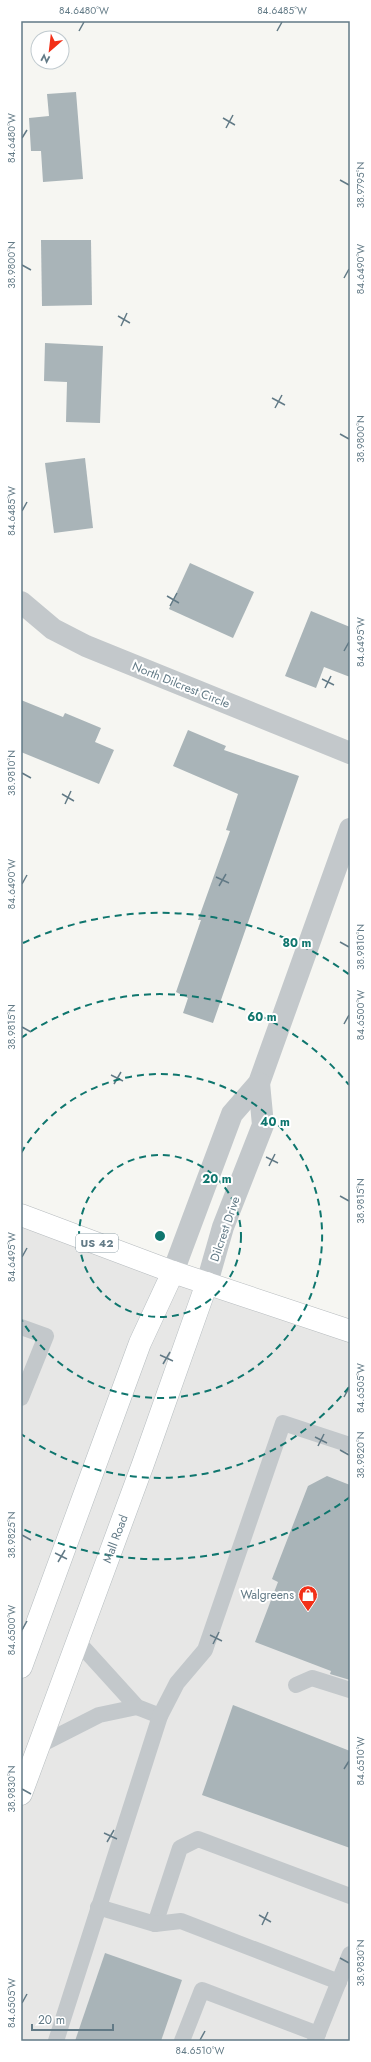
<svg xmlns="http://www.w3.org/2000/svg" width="371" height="2062" viewBox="0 0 371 2062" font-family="Jost,sans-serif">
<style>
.built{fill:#e7e7e6}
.building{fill:#a9b4b8}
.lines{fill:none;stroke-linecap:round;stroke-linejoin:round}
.secondary-casing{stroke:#b5bcbf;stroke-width:23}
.primary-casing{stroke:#b6bbbe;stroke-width:23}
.lane{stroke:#c3c8cb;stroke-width:16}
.street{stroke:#c3c8cb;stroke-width:22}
.secondary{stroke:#fff;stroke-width:22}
.primary{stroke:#fff;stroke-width:22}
.ticks{fill:none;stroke:#627a86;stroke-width:1.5}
.ring{fill:none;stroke:#0f766e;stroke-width:2;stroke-dasharray:7 5}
.labels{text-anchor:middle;stroke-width:4;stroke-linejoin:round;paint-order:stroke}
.shield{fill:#fff;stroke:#91a2aa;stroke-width:1}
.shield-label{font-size:11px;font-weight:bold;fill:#627a86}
.street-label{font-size:12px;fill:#627a86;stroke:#fff}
.poi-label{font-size:12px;fill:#627a86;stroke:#fff;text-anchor:end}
.centre{fill:#0f766e;stroke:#fff;stroke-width:2}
.ring-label{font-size:12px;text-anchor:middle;font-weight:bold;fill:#0f766e;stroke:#fff;stroke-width:4;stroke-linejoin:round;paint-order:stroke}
.neatline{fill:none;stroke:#627a86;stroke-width:1.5}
.ticks-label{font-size:10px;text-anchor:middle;fill:#627a86}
</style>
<rect width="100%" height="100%" fill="#f6f6f2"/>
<!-- built -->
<polygon class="built" points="21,1215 350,1331 350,2041 21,2041"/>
<!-- building -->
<g class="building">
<polygon points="76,92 83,179 43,182 41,151 31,151 29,118 49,116 47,94"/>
<polygon points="41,240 91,240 92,305 42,306"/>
<polygon points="45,343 103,346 100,423 66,422 67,382 44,381"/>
<polygon points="85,458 93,528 54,533 45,463"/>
<polygon points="190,563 254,592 233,638 169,609"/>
<polygon points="311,611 350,627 350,677 324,667 316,688 285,676"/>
<polygon points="21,700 63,717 65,713 101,728 95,742 114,750 99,784 21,752"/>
<polygon points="188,730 226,746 224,750 299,776 213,1023 183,1013 188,998 176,992 201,920 198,920 230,831 226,830 238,794 173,766"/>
<polygon points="327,1476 350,1485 350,1680 330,1674 331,1671 255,1642 278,1582 272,1579 308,1486"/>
<polygon points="233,1705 350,1751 350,1848 202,1795"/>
<polygon points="105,1953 182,1980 161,2041 75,2041"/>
</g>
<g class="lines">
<defs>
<g id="secondary">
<polyline points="21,1667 140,1343 173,1272"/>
<path id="s1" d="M21,1794L143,1464L207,1283"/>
</g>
<polyline id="primary" points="21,1215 173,1272 350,1331"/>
</defs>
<!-- secondary casing -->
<use href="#secondary" class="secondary-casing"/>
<!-- primary casing -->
<use href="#primary" class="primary-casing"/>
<!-- lane -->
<g class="lane">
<polyline points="21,1327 46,1336 21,1398"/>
<polyline points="78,1642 137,1707 160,1716"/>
<polyline points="296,1685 312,1678 350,1690"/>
<polyline points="40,1745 99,1715 137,1707"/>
<polyline points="98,1907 155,1924 180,1848 198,1839 350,1896"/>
<polyline points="155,1924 181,1921 339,1982"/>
<polyline points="56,2041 160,1716 177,1683 205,1650 283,1423 350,1445"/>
<polyline points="182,2041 202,1990 318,2034"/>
<polyline points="315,2041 350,1954"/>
</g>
<!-- street -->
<g class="street">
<polyline points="21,602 53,629 86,646 350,753"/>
<polyline points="173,1272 232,1114 259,1083 350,829"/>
<polyline points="207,1283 223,1227 263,1125 259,1083"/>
</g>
<!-- secondary -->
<use href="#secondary" class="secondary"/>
<!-- primary -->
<use href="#primary" class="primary"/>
</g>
<!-- ticks -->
<path class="ticks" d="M79,31L84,22M277,31L282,22M223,118L235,125M226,128L233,115M22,138L27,130M340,180L349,185M22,265L31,270M344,278L349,269M118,316L130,323M121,326L127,313M272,398L285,405M275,408L282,395M340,434L349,439M22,511L27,502M167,596L179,603M170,606L177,593M344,651L349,642M322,679L334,685M325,688L331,676M22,773L31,778M62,794L74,801M65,804L71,791M216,877L229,883M22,884L27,875M219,886L226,874M340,942L349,947M344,1024L349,1015M22,1027L31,1032M111,1075L123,1081M114,1084L121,1072M266,1157L278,1163M269,1166L275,1154M340,1196L349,1201M22,1257L27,1248M160,1355L173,1361M163,1364L170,1352M344,1397L349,1388M315,1437L327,1443M318,1446L324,1434M340,1450L349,1455M22,1535L31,1540M55,1553L67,1559M58,1562L65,1550M22,1630L27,1621M210,1635L222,1641M213,1644L219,1632M344,1769L349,1761M22,1789L31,1794M104,1833L117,1839M107,1842L114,1830M259,1915L271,1922M262,1925L268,1912M340,1958L349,1963M22,2003L27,1994M200,2040L205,2031"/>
<!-- distance rings -->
<g class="ring">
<circle cx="160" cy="1236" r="81"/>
<path d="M21 1153A162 162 0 1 1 21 1319"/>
<path d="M349 1387A242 242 0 0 1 21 1434M21 1038A242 242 0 0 1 349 1085"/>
<path d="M350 1497A323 323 0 0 1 23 1529M23 943A323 323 0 0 1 350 975"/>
</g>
<!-- icons -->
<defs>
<symbol id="shop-pin" viewBox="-11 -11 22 30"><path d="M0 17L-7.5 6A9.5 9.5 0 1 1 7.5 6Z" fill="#f22f17" stroke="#fff"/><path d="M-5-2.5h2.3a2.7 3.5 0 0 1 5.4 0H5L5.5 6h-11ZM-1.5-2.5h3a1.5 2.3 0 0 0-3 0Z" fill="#fff"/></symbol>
</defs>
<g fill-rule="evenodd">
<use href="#shop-pin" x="297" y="1584" width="22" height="30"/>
</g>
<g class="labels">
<!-- shield labels -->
<rect class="shield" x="76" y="1234" width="42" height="18" rx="3"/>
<g class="shield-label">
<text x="97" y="1247">US 42</text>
</g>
<!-- street labels -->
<g class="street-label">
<text transform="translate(181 685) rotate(22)" y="4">North Dilcrest Circle</text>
<text transform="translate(225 1229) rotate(-71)" y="4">Dilcrest Drive</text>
<text dy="4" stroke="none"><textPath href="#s1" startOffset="272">Mall Road</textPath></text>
</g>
<!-- poi labels -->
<g class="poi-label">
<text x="294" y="1599">Walgreens</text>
</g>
</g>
<circle cx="160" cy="1236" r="6" class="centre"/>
<g class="ring-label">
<text x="297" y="947">80 m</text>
<text x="262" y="1021">60 m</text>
<text x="275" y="1126">40 m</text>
<text x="217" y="1183">20 m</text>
</g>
<!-- border -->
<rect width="371" height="2062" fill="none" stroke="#ffffff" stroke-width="44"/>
<!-- north arrow -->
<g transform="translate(50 50) rotate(208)"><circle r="19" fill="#ffffff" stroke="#c0cacf"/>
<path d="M0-3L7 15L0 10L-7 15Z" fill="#f22f17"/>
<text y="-6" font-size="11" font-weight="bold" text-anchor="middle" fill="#627a86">N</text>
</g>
<!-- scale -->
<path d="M32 2024v6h81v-6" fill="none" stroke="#627a86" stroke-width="2"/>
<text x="38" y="2024" font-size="12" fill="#627a86" stroke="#ffffff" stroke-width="3" paint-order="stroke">20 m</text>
<rect x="22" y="22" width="327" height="2018" class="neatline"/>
<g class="ticks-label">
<text x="84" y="14">84.6480°W</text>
<text x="282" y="14">84.6485°W</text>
<text transform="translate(11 138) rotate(-90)" y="4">84.6480°W</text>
<text transform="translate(360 185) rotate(-90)" y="4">38.9795°N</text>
<text transform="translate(11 265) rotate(-90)" y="4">38.9800°N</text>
<text transform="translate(360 269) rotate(-90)" y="4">84.6490°W</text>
<text transform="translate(360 439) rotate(-90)" y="4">38.9800°N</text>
<text transform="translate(11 511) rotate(-90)" y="4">84.6485°W</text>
<text transform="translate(360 642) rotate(-90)" y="4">84.6495°W</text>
<text transform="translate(11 773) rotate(-90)" y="4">38.9810°N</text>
<text transform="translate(11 884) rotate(-90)" y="4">84.6490°W</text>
<text transform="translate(360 947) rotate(-90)" y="4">38.9810°N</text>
<text transform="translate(360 1015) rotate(-90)" y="4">84.6500°W</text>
<text transform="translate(11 1027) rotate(-90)" y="4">38.9815°N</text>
<text transform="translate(360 1201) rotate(-90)" y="4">38.9815°N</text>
<text transform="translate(11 1257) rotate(-90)" y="4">84.6495°W</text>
<text transform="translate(360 1388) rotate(-90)" y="4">84.6505°W</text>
<text transform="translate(360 1455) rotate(-90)" y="4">38.9820°N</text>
<text transform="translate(11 1535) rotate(-90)" y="4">38.9825°N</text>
<text transform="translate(11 1630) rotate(-90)" y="4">84.6500°W</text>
<text transform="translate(360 1761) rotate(-90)" y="4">84.6510°W</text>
<text transform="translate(11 1789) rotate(-90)" y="4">38.9830°N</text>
<text transform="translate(360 1963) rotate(-90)" y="4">38.9830°N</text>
<text transform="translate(11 2003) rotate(-90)" y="4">84.6505°W</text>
<text x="200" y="2054">84.6510°W</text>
</g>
</svg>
